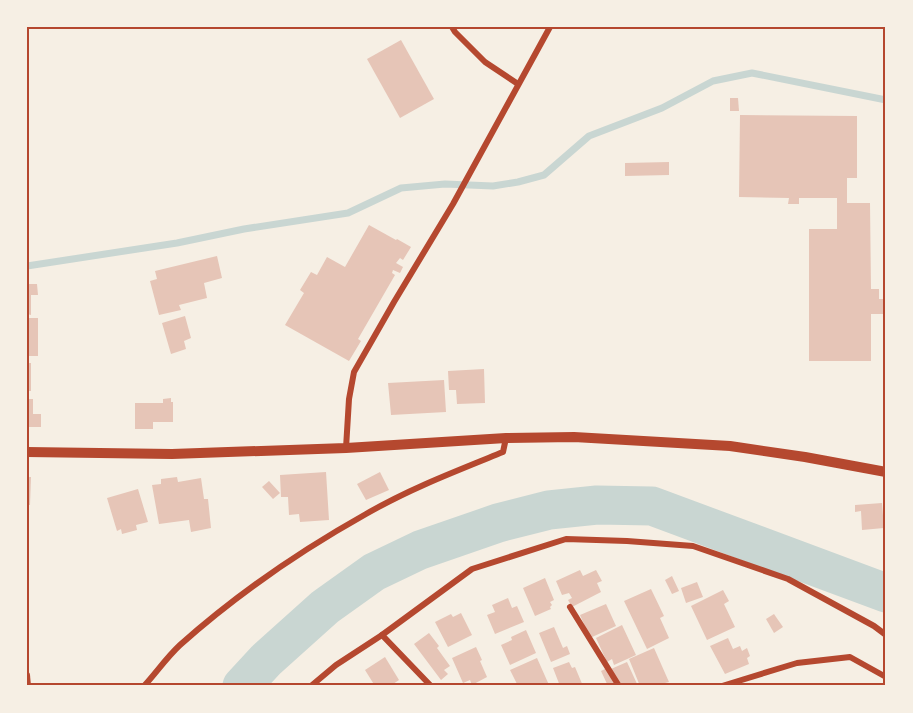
<svg xmlns="http://www.w3.org/2000/svg" width="913" height="713" viewBox="0 0 913 713" font-family="Montserrat,sans-serif">
<style>
.lines{fill:none;stroke-linecap:round;stroke-linejoin:round}
.stream{stroke:#c9d6d2;stroke-width:7}
.river{stroke:#c9d6d2;stroke-width:39}
.building{fill:#e6c5b7}
.minor{stroke:#b5482f;stroke-width:6}
.tertiary{stroke:#b5482f;stroke-width:10}
.neatline{fill:none;stroke:#b5482f;stroke-width:2}
</style>
<rect width="100%" height="100%" fill="#f6efe4"/>
<g class="lines">
<!-- stream -->
<polyline class="stream" points="27,266 177,243 244,229 348,213 401,188 445,184 493,186 518,182 544,175 589,136 662,108 713,81 752,73 886,100"/>
<!-- river -->
<polyline class="river" points="242,686 266,660 325,607 374,572 420,550 498,523 549,510 597,505 652,506 886,593"/>
</g>
<!-- building -->
<g class="building">
<polygon points="401,40 434,99 400,118 367,59"/>
<polygon points="730,98 738,98 739,111 730,111"/>
<polygon points="740,115 857,116 857,178 847,178 847,203 870,203 871,289 879,289 879,299 886,299 886,314 871,314 871,361 809,361 809,229 837,229 837,198 799,198 799,204 788,204 789,198 739,197"/>
<polygon points="669,162 669,175 625,176 625,163"/>
<polygon points="369,225 396,240 397,239 411,247 403,260 400,258 396,263 403,267 400,273 393,270 392,273 395,275 358,339 361,341 349,361 285,325 304,293 300,290 311,272 317,275 327,257 345,267"/>
<polygon points="217,256 222,278 204,283 207,298 179,305 181,310 159,315 150,281 157,279 155,271"/>
<polygon points="29,284 37,284 38,295 31,295 31,315 27,314 27,290 29,290"/>
<polygon points="185,316 191,338 184,341 186,349 171,354 162,323"/>
<rect x="27" y="318" width="11" height="38"/>
<rect x="27" y="363" width="4" height="28"/>
<polygon points="484,369 485,403 457,404 456,390 449,390 448,371"/>
<polygon points="444,380 446,412 391,415 388,383"/>
<polygon points="171,398 171,402 173,402 173,422 153,422 153,429 135,429 135,403 163,403 163,399"/>
<polygon points="27,399 33,399 33,414 41,414 41,427 27,427"/>
<polygon points="326,472 329,520 300,522 299,514 289,515 288,497 281,497 280,475"/>
<polygon points="380,472 389,490 366,500 357,484"/>
<polygon points="27,477 31,477 30,505 27,505"/>
<polygon points="177,477 178,482 201,478 204,499 208,499 211,528 191,532 189,520 159,524 152,485 161,484 161,479"/>
<polygon points="269,481 280,493 273,499 262,487"/>
<polygon points="138,489 148,522 136,525 137,530 122,534 121,529 117,531 107,498"/>
<polygon points="882,503 884,528 862,530 861,511 855,512 855,505"/>
<polygon points="580,570 583,576 596,570 602,581 597,583 601,592 572,607 568,600 572,598 569,593 562,595 556,581"/>
<polygon points="672,576 679,591 672,594 665,580"/>
<polygon points="545,578 554,600 550,602 552,605 550,607 551,609 535,616 523,588"/>
<polygon points="697,582 703,597 686,603 681,588"/>
<polygon points="651,589 664,616 660,618 669,638 647,649 624,601"/>
<polygon points="723,590 729,601 724,604 735,627 707,640 691,606"/>
<polygon points="508,598 512,608 517,606 524,622 495,634 487,615 495,612 492,605"/>
<polygon points="606,604 616,626 590,638 580,615"/>
<polygon points="461,613 472,635 448,647 435,622 451,614 453,617"/>
<polygon points="774,614 783,627 774,633 766,619"/>
<polygon points="622,625 636,655 614,665 612,659 607,662 596,638"/>
<polygon points="554,627 563,648 567,646 570,654 551,662 539,633"/>
<polygon points="526,630 536,653 510,665 501,645 512,640 511,637"/>
<polygon points="429,633 439,646 437,648 450,666 444,670 448,674 441,680 414,644"/>
<polygon points="728,638 733,649 740,646 742,651 747,648 750,656 747,658 749,664 725,674 710,646"/>
<polygon points="476,647 482,660 480,661 487,677 472,685 470,680 463,683 452,658"/>
<polygon points="654,648 669,682 665,683 667,686 640,686 629,659"/>
<polygon points="385,657 399,680 390,686 375,686 365,670"/>
<polygon points="537,658 549,685 531,686 530,684 524,686 518,686 510,670"/>
<polygon points="569,662 572,668 575,667 583,686 560,686 553,668"/>
<polygon points="627,662 638,686 608,686 601,671 609,667 611,669"/>
</g>
<g class="lines">
<!-- minor -->
<g class="minor">
<polyline points="452,27 455,32 485,62 518,84"/>
<polyline points="346,448 349,399 354,372 394,302 453,204 550,27"/>
<polyline points="570,607 619,686"/>
<polyline points="382,635 431,686"/>
<polyline points="27,675 28,686"/>
<path d="M144,686C156,673 167,657 180,645C236,595 300,551 366,514C409,489 456,471 503,452L506,438"/>
<polyline points="311,686 336,665 382,635 472,569 566,539 627,541 693,546 788,579 874,626 886,635"/>
<polyline points="722,686 797,663 850,657 886,677"/>
</g>
<!-- tertiary -->
<polyline class="tertiary" points="27,452 172,454 346,448 506,438 574,437 730,446 805,457 886,472"/>
</g>
<!-- border -->
<rect width="913" height="713" fill="none" stroke="#f6efe4" stroke-width="57"/>
<rect x="28" y="28" width="856" height="656" class="neatline"/>
</svg>
